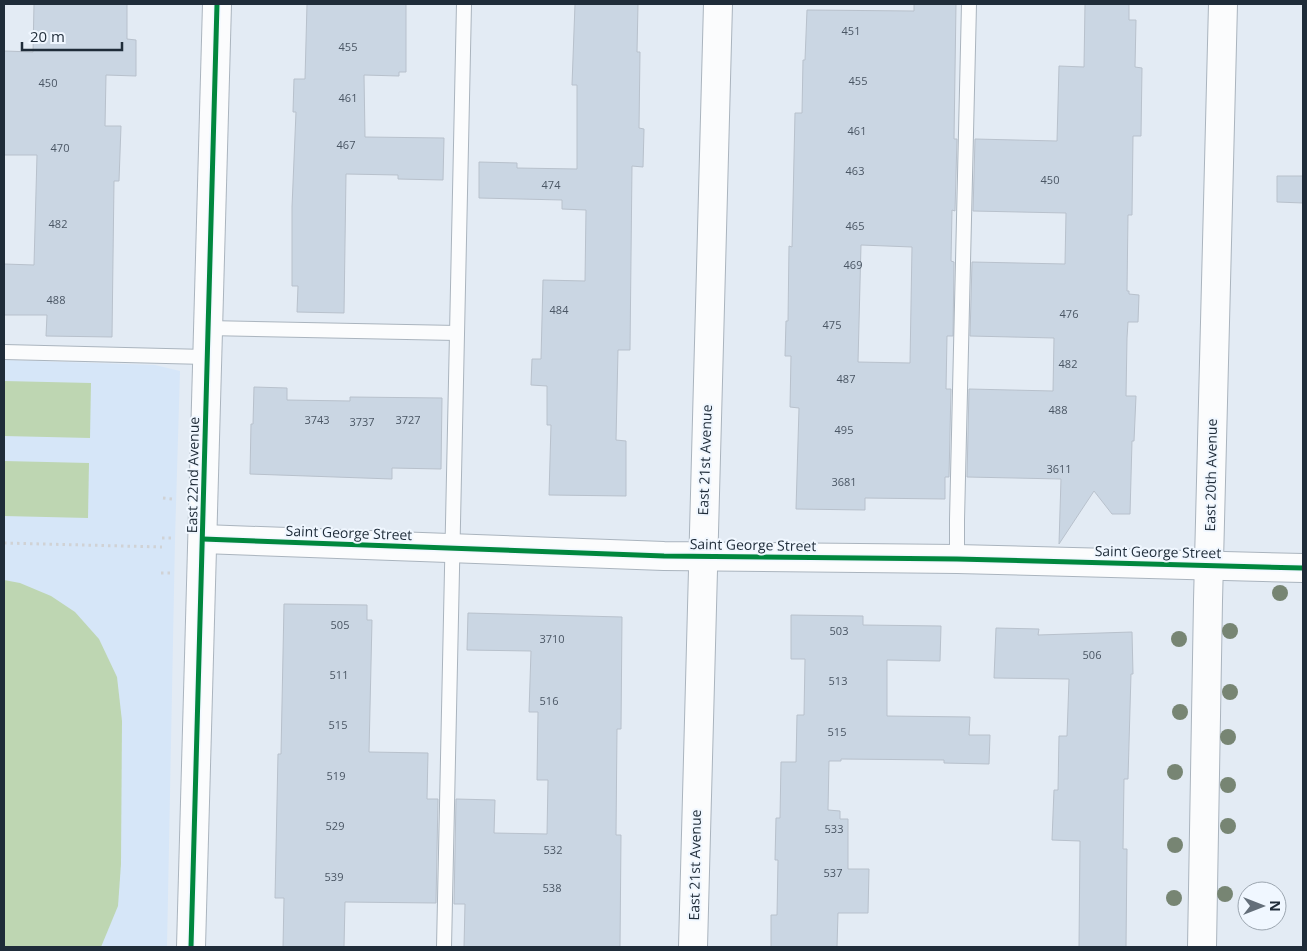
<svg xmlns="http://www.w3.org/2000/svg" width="1307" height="951" viewBox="0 0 1307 951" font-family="'Open Sans',sans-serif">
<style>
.built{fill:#d6e6f8}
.green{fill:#bed6b2}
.building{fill:#cad6e3;stroke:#b8c1cc;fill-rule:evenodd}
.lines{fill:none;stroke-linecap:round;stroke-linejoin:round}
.service-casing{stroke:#aab4be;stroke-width:16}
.minor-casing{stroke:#aab4be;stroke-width:30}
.path{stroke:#d0d2d5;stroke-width:3;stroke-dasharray:2.5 4;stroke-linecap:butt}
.service{stroke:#fbfcfd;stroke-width:14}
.minor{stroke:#fbfcfd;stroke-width:28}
.cycleway-casing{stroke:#f0f7ff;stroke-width:8}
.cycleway{stroke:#00873e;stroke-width:5}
.tree{fill:#778573}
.labels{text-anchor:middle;stroke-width:4;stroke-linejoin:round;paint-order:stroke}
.number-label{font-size:11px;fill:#4a5664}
.street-label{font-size:14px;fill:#1f2c39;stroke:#f0f7ff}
</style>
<rect width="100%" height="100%" fill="#e3ebf4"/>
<!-- built -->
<polygon class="built" points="4,360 155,365 180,371 175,539 167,947 4,947"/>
<!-- green -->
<g class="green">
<polygon points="4,381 91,383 90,438 4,436"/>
<polygon points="4,461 89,463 88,518 4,516"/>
<polygon points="4,580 20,583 51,596 75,612 99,639 117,677 122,721 121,864 118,906 101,947 4,947"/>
</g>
<!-- building -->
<g class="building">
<polygon points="34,4 127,4 127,39 136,40 136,76 106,75 105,126 121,126 119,181 114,181 112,337 46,336 47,315 4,315 4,264 34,265 37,155 4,155 4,51 33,52"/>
<polygon points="307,4 406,4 406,72 399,72 399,76 364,75 365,137 444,138 443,180 398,179 398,175 346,174 344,313 297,312 298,286 292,286 292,207 296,112 293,112 294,79 305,79"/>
<polygon points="575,4 638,4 637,52 640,52 639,128 644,129 643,167 632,166 630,350 618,350 616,440 626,441 626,496 549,495 551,425 547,425 547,386 531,385 532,359 541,359 543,280 585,281 586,210 562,209 562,200 479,198 479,162 517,163 517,168 577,169 577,85 572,85"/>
<path d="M914,4H956L954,139H957L955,211L952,210L951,261L954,262L953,336H947L946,389H951L949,477H945V499L865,498V510L796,509L799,408L790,407L791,356H785L786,321H788L789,246L792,247L795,113H802L803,60H805L807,10L914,11ZM861,245L912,247L910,363L858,362Z"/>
<polygon points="1085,4 1129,4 1129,20 1136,20 1135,67 1142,68 1141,136 1133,136 1132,215 1128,215 1127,291 1129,291 1129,294 1139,295 1138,322 1128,322 1127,338 1126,396 1136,396 1134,441 1132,441 1130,514 1112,514 1094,491 1059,544 1061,479 967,477 969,389 1053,391 1054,338 970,336 972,262 1065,264 1066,213 973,211 975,139 1057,141 1059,66 1084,67"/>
<polygon points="1277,176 1303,176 1303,203 1277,202"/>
<polygon points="254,387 287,388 287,400 350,401 350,397 442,398 441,469 392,468 392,479 250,474 251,424 253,424"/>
<polygon points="284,604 367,605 367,620 372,620 369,752 428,753 427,799 438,799 436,903 345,902 344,947 283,947 284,898 275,898 278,754 281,754"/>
<polygon points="468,613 622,617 621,729 617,729 616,835 621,835 620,947 464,947 465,904 454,904 456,799 495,800 494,833 547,834 548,780 537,780 538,712 529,712 531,651 467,650"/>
<polygon points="791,615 863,616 863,625 941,626 940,661 887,660 887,716 970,717 969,735 990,735 989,764 944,763 944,760 841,759 841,761 829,761 828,810 840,811 840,819 848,819 848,869 869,869 868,913 838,913 837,947 771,947 771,915 777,915 778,860 775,860 776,818 780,818 781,762 796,762 797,715 804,715 805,659 791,659"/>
<polygon points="996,628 1039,629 1038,635 1132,632 1133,674 1131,674 1128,779 1124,779 1123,849 1127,849 1126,947 1079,947 1080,841 1052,840 1054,790 1058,790 1059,736 1067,736 1069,679 994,678"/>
</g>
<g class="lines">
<defs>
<g id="service">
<polyline points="207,328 457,333"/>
<polyline points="4,352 206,357"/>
<polyline points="957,559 957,520 969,4"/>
<polyline points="444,947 464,4"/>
</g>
<g id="minor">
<polyline points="203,539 664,556 957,559 1303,568"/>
<polyline points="191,947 217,4"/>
<polyline points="693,947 718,4"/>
<polyline points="1202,947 1208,601 1223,4"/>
</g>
</defs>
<!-- service casing -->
<use href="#service" class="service-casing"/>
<!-- minor casing -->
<use href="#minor" class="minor-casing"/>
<!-- path -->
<g class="path">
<polyline points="163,498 173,499"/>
<polyline points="162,538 171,538"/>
<polyline points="4,543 162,547"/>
<polyline points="161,573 171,573"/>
</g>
<!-- service -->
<use href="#service" class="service"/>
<!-- minor -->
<use href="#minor" class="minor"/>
<defs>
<g id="cycleway">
<polyline points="203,539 664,556 957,559 1303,568"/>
<polyline points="191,947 217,4"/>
</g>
</defs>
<!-- cycleway casing -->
<use href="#cycleway" class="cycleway-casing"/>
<!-- cycleway -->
<use href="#cycleway" class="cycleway"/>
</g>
<!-- trees -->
<g class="tree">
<circle cx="1280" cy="593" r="8"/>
<circle cx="1230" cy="631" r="8"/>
<circle cx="1179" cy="639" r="8"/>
<circle cx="1230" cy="692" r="8"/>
<circle cx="1180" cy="712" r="8"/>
<circle cx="1228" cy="737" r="8"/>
<circle cx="1175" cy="772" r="8"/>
<circle cx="1228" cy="785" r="8"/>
<circle cx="1228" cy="826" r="8"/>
<circle cx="1175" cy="845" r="8"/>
<circle cx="1225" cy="894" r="8"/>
<circle cx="1174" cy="898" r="8"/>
</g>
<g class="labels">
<!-- number labels -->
<g class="number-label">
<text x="851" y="35">451</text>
<text x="348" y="51">455</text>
<text x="858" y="85">455</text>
<text x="48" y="87">450</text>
<text x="348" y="102">461</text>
<text x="857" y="135">461</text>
<text x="346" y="149">467</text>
<text x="60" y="152">470</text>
<text x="855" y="175">463</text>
<text x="1050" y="184">450</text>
<text x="551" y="189">474</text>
<text x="58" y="228">482</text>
<text x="855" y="230">465</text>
<text x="853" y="269">469</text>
<text x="56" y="304">488</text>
<text x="559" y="314">484</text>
<text x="1069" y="318">476</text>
<text x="832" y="329">475</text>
<text x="1068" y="368">482</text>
<text x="846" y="383">487</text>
<text x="1058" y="414">488</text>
<text x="317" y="424">3743</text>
<text x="408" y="424">3727</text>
<text x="362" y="426">3737</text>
<text x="844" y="434">495</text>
<text x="1059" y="473">3611</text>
<text x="844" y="486">3681</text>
<text x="340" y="629">505</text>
<text x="839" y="635">503</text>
<text x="552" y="643">3710</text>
<text x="1092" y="659">506</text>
<text x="339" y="679">511</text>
<text x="838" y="685">513</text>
<text x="549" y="705">516</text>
<text x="338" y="729">515</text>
<text x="837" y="736">515</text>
<text x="336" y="780">519</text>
<text x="335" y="830">529</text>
<text x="834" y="833">533</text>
<text x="553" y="854">532</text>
<text x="833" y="877">537</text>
<text x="334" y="881">539</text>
<text x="552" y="892">538</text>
</g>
<!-- street labels -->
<g class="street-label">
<text transform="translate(705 460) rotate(-88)" y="5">East 21st Avenue</text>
<text transform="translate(193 475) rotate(-89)" y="5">East 22nd Avenue</text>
<text transform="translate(1211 475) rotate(-89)" y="5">East 20th Avenue</text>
<text transform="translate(349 533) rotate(2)" y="5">Saint George Street</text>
<text transform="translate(753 545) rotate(1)" y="5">Saint George Street</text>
<text transform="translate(1158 552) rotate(1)" y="5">Saint George Street</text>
<text transform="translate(695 865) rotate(-89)" y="5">East 21st Avenue</text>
</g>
</g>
<!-- border -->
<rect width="1307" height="951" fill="none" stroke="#1f2c39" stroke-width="10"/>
<!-- north arrow -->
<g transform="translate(1262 906) rotate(90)"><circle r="24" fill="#f0f7ff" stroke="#9ca6b0"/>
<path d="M0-4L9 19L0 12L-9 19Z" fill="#646f7a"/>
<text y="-8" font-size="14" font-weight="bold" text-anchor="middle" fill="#1f2c39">N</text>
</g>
<!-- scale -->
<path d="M22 42v8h100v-8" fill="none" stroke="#1f2c39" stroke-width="2.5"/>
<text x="30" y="42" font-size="15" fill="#1f2c39" stroke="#f0f7ff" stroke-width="4" paint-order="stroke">20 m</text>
</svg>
